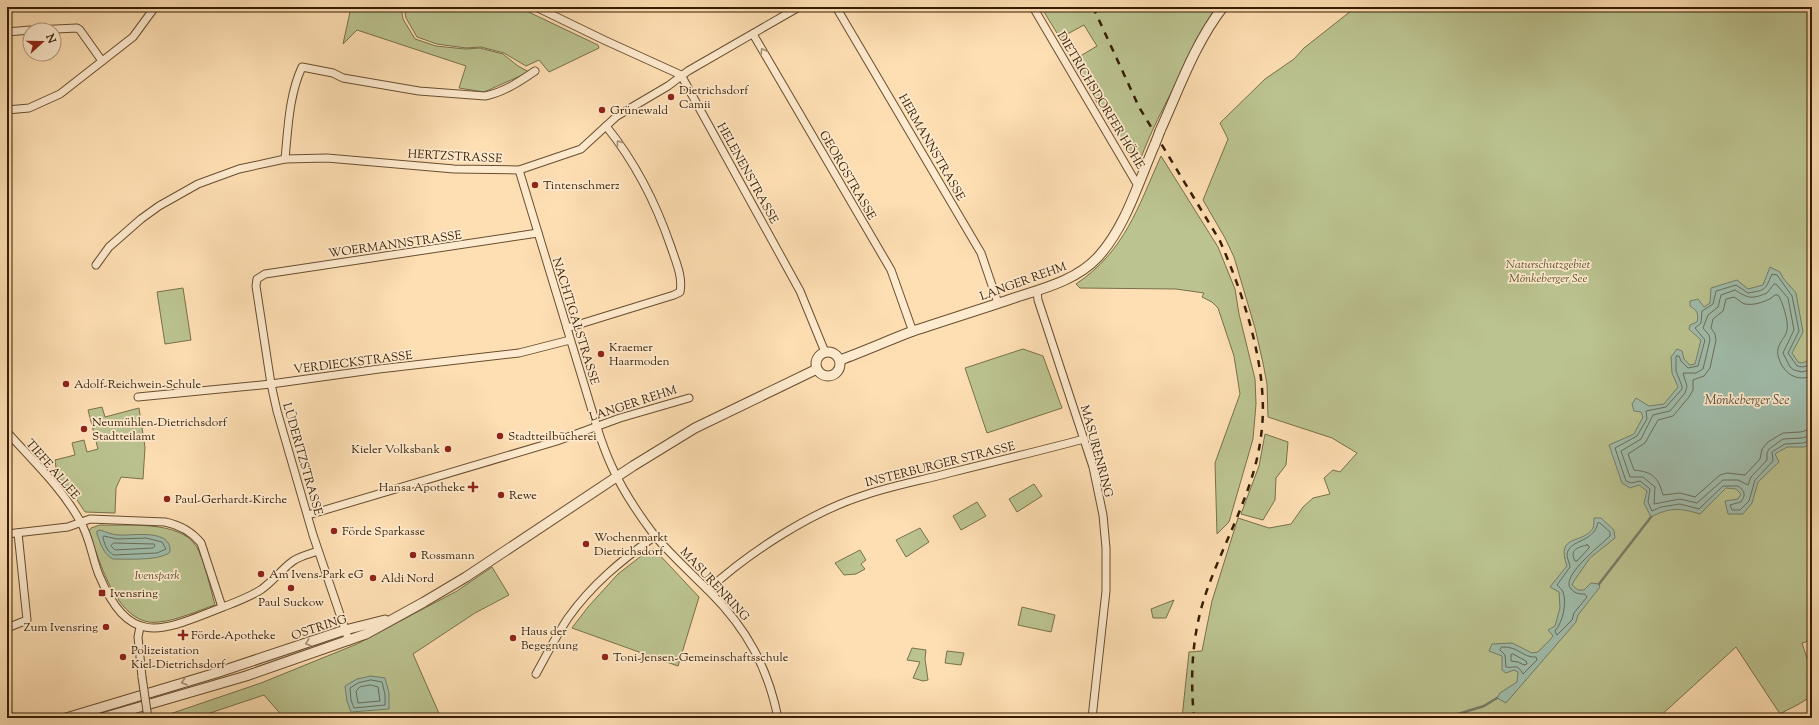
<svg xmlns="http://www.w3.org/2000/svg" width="1819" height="725" viewBox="0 0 1819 725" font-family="'Sorts Mill Goudy',serif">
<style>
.green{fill:#bbc390;stroke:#78704a}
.water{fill:#a0bdac;stroke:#767d68}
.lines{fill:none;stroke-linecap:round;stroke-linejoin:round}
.shore{stroke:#6b6d58;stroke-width:1}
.stream{stroke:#767d68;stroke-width:2.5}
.minor-casing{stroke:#684e2f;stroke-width:9}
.tertiary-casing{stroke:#684e2f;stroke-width:11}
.minor{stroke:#feeace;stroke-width:7}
.tertiary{stroke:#feeace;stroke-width:9}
.rail{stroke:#361d03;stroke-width:2.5;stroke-dasharray:7 7;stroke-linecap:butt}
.minor-bridge-casing{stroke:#684e2f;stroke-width:9;stroke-linecap:butt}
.tertiary-bridge-casing{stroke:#684e2f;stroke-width:11;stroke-linecap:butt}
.minor-bridge{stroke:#feeace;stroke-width:7}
.tertiary-bridge{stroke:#feeace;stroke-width:9}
.oneway{stroke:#a48e73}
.poi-dot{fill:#8f2418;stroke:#feeace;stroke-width:1.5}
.labels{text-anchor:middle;stroke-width:3.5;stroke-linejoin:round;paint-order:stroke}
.poi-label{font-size:12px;fill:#361d03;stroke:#feeace;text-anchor:start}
.street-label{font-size:12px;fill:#361d03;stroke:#feeace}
.park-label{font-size:12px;font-style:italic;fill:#5e4f2d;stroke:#feeace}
.water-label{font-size:13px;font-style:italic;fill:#564d36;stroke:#feeace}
</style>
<rect width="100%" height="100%" fill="#fedfb3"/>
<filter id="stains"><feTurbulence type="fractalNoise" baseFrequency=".005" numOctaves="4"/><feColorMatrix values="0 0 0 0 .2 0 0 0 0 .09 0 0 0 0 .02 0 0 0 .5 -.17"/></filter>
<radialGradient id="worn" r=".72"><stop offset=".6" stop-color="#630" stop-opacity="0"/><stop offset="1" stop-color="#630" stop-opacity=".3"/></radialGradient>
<!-- green -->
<g class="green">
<polygon points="343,7 401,7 403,19 415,39 436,46 465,49 480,48 503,54 518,66 529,72 484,92 459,88 466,66 357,30 343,44 350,12"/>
<polygon points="404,7 518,7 598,45 599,48 549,72 539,60 526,66 504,53 481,47 466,48 437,44 417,37 406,18"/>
<path d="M1041,7H1218C1201,34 1187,62 1172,91C1159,116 1146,142 1137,169L1072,61L1097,46L1084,25L1060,38Z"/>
<path d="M1356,7H1812V640L1802,643C1806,656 1819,689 1807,699C1799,705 1788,709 1780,714L1736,647L1658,718H1182L1189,652L1202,651L1212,601L1238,518L1269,528L1291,524L1303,507L1313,498L1330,494L1324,478L1333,470L1340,472L1357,453L1332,438L1268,417L1267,384L1263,363L1255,328L1234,257L1225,238L1203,200L1228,139L1220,123L1265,79L1294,59L1304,48Z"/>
<path d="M1161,156L1218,247L1235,289L1239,314L1255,379L1256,404L1253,439L1229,522L1217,534L1215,463L1240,394L1234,356L1218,308L1212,302L1202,297L1204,293L1176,289L1080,288L1076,284C1125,251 1138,207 1161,156Z"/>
<polygon points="183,288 191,340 165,344 157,292"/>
<polygon points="1023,349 1043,356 1062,408 987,433 965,368"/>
<polygon points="102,407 105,417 139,408 145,447 143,479 121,477 116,488 115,513 85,512 73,494 57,475 55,460 75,455 72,443 84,440 87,452 98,449 88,410"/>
<polygon points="1265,434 1288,442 1286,465 1276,478 1275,500 1263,520 1241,514 1259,466"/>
<polygon points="1034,484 1042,496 1017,512 1009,499"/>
<polygon points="977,502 986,516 961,530 953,516"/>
<path d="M100,525C127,526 179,520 196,546C204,558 211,591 215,605C197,611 178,620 159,622C118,628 99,561 89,531L91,528Z"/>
<polygon points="920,528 929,542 906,557 896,540"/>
<polygon points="650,549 654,549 699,597 678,666 572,628 588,607 618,574"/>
<polygon points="860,550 866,560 861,564 865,569 856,574 844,575 835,563"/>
<polygon points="492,567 509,595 475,613 413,654 441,718 284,718 264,695 195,718 158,718 261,683 357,644 457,591"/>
<polygon points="1174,600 1166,618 1153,618 1151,609"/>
<polygon points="1022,607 1055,615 1051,632 1018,625"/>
<polygon points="912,648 926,650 925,659 928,680 923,681 913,678 920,662 907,660"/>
<polygon points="947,651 964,653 961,665 945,663"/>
</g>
<!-- water -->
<g class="water">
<path d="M1770,267L1780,272L1783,278L1796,293L1803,332L1792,353L1798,362L1802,363L1812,359V443L1804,447H1787L1775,454L1779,462L1758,482L1752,503L1743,514H1728L1725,501L1738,499L1741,494L1736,489L1726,488L1700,514C1680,508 1670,507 1651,517L1644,503L1647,491L1639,485L1630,488L1622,483L1609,445L1634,434L1643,417L1641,412L1634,411L1632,404L1636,398L1649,406L1664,404L1678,387L1672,373L1671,357L1677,349L1682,351L1684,359L1690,365L1695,364L1701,340L1689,329L1690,325L1697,322C1699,314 1697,310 1690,306V301L1698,299L1704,307L1710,303L1711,288L1737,280L1748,289L1763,285Z"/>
<path d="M1594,518H1601L1614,530L1615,538L1590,558L1574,581L1572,585L1578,590H1584L1591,583L1599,584L1600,587L1578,615L1576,622L1506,703L1497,698L1500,693L1517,682L1518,672L1514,670L1506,673L1502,670V656L1489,651L1492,644L1512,643L1532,653L1538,652C1543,646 1549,642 1553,636L1548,630L1555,626L1560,608L1559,592L1550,587L1567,566C1555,533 1583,545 1593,528C1594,525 1594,521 1594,518Z"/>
<path d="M100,530C106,532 113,535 119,535C133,536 172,528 170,552C160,561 127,559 113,559C103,554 101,544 97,534V531Z"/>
<polygon points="371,676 385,678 389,693 389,709 351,712 347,701 345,686 357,679"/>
</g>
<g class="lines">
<!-- shore -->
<g class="shore">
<path d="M1812,364L1803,367L1797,366L1788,353L1799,331L1792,296L1777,275L1772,274C1765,290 1766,290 1748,293L1736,285L1716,291L1713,304L1702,311L1701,323L1695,328L1705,340L1698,366L1688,368L1681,361L1679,356H1676V371L1682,386V389L1666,407L1646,411L1647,419L1637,436L1615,448L1626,481L1631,483L1640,481L1650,489L1648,502L1652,511L1661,507L1680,504L1699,509L1723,486H1738C1745,491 1746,495 1741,502L1730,505L1732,510H1740L1749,501L1755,480L1773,461L1772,452L1785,444L1803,443L1812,440"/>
<path d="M1812,369L1802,372L1794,370L1790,367L1783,353L1794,330L1788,298L1776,284H1774L1767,293C1752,299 1749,299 1735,290L1721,295L1718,307L1708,315L1703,328L1709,335L1710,340L1703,369L1696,373H1683L1687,386L1685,393L1670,411L1653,415L1641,439L1621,451L1630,477H1643L1655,487L1654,504L1680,499L1697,503L1723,480H1738L1748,485L1751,477L1767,460V453L1769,449L1783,439L1802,438L1812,435"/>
<path d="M1812,376C1798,381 1788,376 1781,364C1779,359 1777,355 1778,349C1779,342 1786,337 1787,330C1789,322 1782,300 1778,295H1775C1769,301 1754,306 1745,304C1741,303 1738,299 1734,297L1726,299L1723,311L1713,319L1711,328L1715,334L1716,340L1710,368L1704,376L1693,380V390L1689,397L1673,416L1658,420L1645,443L1628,454L1634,470C1653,472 1658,477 1663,495L1680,493L1695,497L1720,475L1727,473L1745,475L1760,459L1762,449L1768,442L1783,433L1800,432L1812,429"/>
<path d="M1600,523L1610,532V536C1602,544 1559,577 1571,589C1576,594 1579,594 1585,594L1587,597L1574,613L1572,620L1557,635L1555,631C1563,622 1567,603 1563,592C1562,589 1559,587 1557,585L1570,567C1570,563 1567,559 1567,555C1568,539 1593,544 1598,523Z"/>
<path d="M104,536L117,539L146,538L162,542L166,549L157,553L114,555C107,552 105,545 103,538Z"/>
<polygon points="114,543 154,544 155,546 153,548 115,550 111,546"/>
<path d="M1587,545L1589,546V548L1577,561H1575C1569,550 1578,547 1587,545Z"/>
<path d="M1502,647C1518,646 1523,658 1536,657L1537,660L1523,674C1516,662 1515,669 1506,667L1505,655L1500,650Z"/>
<polygon points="1513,654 1526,661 1527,664 1524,665 1518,662 1511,661 1511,655"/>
<polygon points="371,680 382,682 385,694 385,705 354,708 351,700 350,688 358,683"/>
<polygon points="371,685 378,687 380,701 358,703 356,691 360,687"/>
</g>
<!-- stream -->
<g class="stream">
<polyline points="1599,584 1651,517"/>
<polyline points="1445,718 1484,706 1497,698"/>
</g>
<defs>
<g id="minor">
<polyline points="536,7 604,40 681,75 800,291 825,352"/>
<polyline points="836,7 981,253 998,303"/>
<polyline points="1033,7 1137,184"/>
<polyline points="34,30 77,28 80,30 102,61"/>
<polyline points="7,32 30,30"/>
<polyline points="753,34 891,270 913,332"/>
<polyline points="7,110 29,108 60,94 133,37 155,7"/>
<path d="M285,159C288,128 289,95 302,67L333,73L343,78L419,91L485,96C504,92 519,82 535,71"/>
<path d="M519,170L597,427C601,440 606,454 612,467C623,491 639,515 655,536C672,556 692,574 710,592C747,629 768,668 778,718"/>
<polyline points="96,265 109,247 141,219 159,206 198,184 239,169 285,159 327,158 454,169 519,170 581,149 617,116 668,86 688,71 799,7"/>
<polyline points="1037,291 1038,300 1093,467 1103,515 1106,548 1106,591 1092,718"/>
<path d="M567,328L674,295L680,292C683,277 676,262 671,247C656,203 635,162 606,126"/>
<polyline points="138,397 271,384 379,369 519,353 570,340"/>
<path d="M7,432C32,460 62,488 80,521C90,537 92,558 99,575C130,649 162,631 223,607C236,602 250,597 262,589C273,581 282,569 293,561C300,556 310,554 318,551"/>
<polyline points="308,515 557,441 620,418 689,398"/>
<path d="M7,534L68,527L90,519L165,522C180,525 191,531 201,543L222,607"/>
<path d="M708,590C747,554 808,514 859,497C889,486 919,481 949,473C994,462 1039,451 1084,439"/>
<polyline points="140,627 138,637 142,677"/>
<polyline points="7,628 27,620 18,533"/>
<polyline points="349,641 313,535 277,411 271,384 256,286 257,279 265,274 538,233"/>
<path d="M536,674C546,656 556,636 568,618C592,584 622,560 655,536"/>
</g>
<g id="tertiary">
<path d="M1160,131C1179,89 1195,43 1223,7"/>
<circle cx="828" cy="364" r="12"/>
<path d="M840,360C865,351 889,340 913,331C946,320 979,310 1011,299C1041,289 1076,281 1098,257C1126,226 1138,183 1155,144"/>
<polyline points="66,718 216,673 345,630 385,620"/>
<polyline points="102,718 246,676 366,634 424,602 466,577 633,466 695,428 817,369"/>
</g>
</defs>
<!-- minor casing -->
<use href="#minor" class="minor-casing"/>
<!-- tertiary casing -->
<use href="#tertiary" class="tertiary-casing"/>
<!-- minor -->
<use href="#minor" class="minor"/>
<!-- tertiary -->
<use href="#tertiary" class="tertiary"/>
<!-- rail -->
<path class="rail" d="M1093,7L1139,107L1220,241C1245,298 1270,374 1261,436C1254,493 1223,542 1205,596C1192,635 1190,677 1194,718"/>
<defs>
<polyline id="minor-bridge" points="142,677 148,718"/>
<polyline id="tertiary-bridge" points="1155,144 1160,131"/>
</defs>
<!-- minor-bridge casing -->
<use href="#minor-bridge" class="minor-bridge-casing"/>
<!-- tertiary-bridge casing -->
<use href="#tertiary-bridge" class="tertiary-bridge-casing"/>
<!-- minor-bridge -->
<use href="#minor-bridge" class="minor-bridge"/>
<!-- tertiary-bridge -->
<use href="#tertiary-bridge" class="tertiary-bridge"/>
</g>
<!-- one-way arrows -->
<defs><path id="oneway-chevron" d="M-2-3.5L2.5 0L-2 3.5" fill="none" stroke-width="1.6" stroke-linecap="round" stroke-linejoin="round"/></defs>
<g class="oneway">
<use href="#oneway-chevron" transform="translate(763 51) rotate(-121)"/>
<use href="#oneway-chevron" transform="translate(619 143) rotate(-126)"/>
<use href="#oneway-chevron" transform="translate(308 643) rotate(161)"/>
<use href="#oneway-chevron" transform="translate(184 682) rotate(164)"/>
</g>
<!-- markers -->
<g class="poi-dot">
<circle cx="671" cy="97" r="4"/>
<circle cx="602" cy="110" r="4"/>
<circle cx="535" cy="185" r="4"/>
<circle cx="601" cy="354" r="4"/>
<circle cx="66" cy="384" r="4"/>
<circle cx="84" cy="429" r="4"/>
<circle cx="500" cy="436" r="4"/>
<circle cx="448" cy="449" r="4"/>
<path d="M471 481h4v4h4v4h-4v4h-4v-4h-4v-4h4z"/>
<circle cx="501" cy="495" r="4"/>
<circle cx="167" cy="499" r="4"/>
<circle cx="334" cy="531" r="4"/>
<circle cx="586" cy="544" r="4"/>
<circle cx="413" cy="555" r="4"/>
<circle cx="261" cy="574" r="4"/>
<circle cx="373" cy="578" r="4"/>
<circle cx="291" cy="588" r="4"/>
<rect x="98" y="589" width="8" height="8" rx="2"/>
<circle cx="106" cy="627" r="4"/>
<path d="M181 629h4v4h4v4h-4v4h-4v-4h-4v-4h4z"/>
<circle cx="513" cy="638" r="4"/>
<circle cx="123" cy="657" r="4"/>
<circle cx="605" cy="657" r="4"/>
</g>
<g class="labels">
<!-- poi labels -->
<g class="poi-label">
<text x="679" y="94">Dietrichsdorf<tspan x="679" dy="14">Camii</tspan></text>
<text x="610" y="114">Grünewald</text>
<text x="543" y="189">Tintenschmerz</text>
<text x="609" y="351">Kraemer<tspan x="609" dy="14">Haarmoden</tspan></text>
<text x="74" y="388">Adolf-Reichwein-Schule</text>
<text x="92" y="426">Neumühlen-Dietrichsdorf<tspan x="92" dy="14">Stadtteilamt</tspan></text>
<text x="508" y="440">Stadtteilbücherei</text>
<text x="440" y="453" text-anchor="end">Kieler Volksbank</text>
<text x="465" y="491" text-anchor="end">Hansa Apotheke</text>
<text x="509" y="499">Rewe</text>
<text x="175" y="503">Paul-Gerhardt-Kirche</text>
<text x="342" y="535">Förde Sparkasse</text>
<text x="594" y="541">Wochenmarkt<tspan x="594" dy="14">Dietrichsdorf</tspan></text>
<text x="421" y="559">Rossmann</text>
<text x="269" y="578">Am Ivens-Park eG</text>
<text x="381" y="582">Aldi Nord</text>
<text x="110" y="597">Ivensring</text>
<text x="291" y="606" text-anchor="middle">Paul Suckow</text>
<text x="98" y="631" text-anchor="end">Zum Ivensring</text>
<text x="521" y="635">Haus der<tspan x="521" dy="14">Begegnung</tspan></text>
<text x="191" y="639">Förde-Apotheke</text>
<text x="131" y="654">Polizeistation<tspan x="131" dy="14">Kiel-Dietrichsdorf</tspan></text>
<text x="613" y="661">Toni-Jensen-Gemeinschaftsschule</text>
</g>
<!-- street labels -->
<g class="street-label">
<text transform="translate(1101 100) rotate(59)" y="4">DIETRICHSDORFER HÖHE</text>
<text transform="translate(932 147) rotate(60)" y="4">HERMANNSTRASSE</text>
<text transform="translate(455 156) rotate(3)" y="4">HERTZSTRASSE</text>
<text transform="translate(748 173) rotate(61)" y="4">HELENENSTRASSE</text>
<text transform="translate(848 175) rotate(60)" y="4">GEORGSTRASSE</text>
<text transform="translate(395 244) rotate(-8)" y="4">WOERMANNSTRASSE</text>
<text transform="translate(1023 281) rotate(-20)" y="4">LANGER REHM</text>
<text transform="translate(576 321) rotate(73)" y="4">NACHTIGALSTRASSE</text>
<text transform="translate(353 362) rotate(-7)" y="4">VERDIECKSTRASSE</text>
<text transform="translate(633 403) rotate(-18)" y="4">LANGER REHM</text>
<text transform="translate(1097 451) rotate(75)" y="4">MASURENRING</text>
<text transform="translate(303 459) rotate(74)" y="4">LÜDERITZSTRASSE</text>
<text transform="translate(940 464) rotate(-14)" y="4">INSTERBURGER STRASSE</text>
<text transform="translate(53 469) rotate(49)" y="4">TIEFE ALLEE</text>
<text transform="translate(715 584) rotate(47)" y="4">MASURENRING</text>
<text transform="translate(319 627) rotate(-18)" y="4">OSTRING</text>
</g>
<!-- park labels -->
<g class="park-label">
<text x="1548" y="268">Naturschutzgebiet<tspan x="1548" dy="14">Mönkeberger See</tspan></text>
<text x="157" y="579">Ivenspark</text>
</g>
<!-- water labels -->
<g class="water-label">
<text x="1747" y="404">Mönkeberger See</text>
</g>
</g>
<!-- margin -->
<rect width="1819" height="725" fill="none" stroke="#fedfb3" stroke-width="24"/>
<rect x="8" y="8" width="1803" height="709" fill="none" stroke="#361d03" stroke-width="2"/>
<rect x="12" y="12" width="1795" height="701" fill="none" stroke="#361d03"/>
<!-- north arrow -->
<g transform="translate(42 42) rotate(69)"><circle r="19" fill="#feeace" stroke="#ae987d"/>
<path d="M0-3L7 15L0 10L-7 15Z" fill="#8f2418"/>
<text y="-6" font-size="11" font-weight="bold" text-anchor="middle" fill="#361d03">N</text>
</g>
<rect width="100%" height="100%" filter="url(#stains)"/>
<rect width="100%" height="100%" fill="url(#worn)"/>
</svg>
